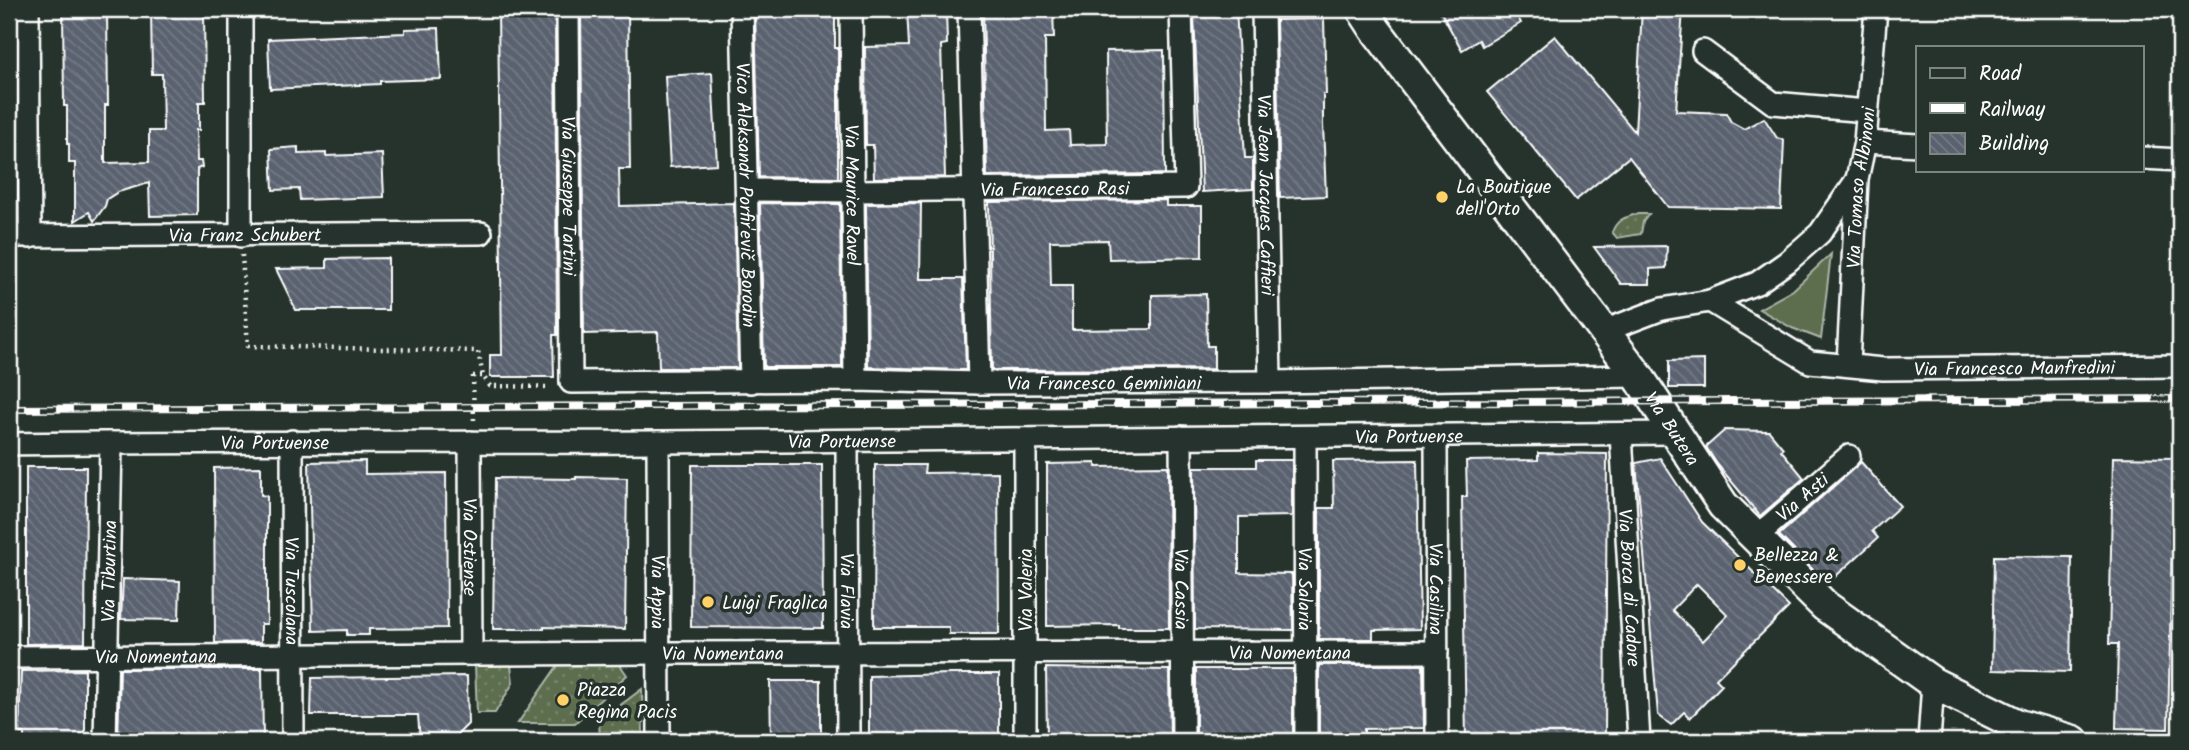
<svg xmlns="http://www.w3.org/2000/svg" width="2189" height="750" viewBox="0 0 2189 750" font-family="Kalam,sans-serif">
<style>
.green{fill:#5d6e50;stroke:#aeb6a8;stroke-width:2}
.garden{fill:url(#garden-dots);stroke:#aeb6a8;stroke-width:2}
.building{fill:url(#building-back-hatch);stroke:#fff;stroke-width:2;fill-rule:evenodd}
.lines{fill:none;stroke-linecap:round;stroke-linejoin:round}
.street-casing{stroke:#fff;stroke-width:26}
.secondary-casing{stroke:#fff;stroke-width:35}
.path{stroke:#fff;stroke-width:4.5;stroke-dasharray:2 5;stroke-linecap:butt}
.street{stroke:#26332d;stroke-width:21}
.secondary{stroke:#26332d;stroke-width:30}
.rail-casing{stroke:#fff;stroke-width:8}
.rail{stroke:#26332d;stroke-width:5;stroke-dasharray:16;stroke-linecap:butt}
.path-bridge{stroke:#fff;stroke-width:4.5;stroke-dasharray:2 5;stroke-linecap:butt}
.poi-dot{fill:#ffd166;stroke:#26332d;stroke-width:2.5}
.labels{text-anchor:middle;stroke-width:7;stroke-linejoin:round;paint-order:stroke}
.poi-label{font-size:19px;fill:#fff;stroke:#26332d;text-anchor:start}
.street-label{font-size:19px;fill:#fff;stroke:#26332d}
</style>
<defs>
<pattern id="garden-dots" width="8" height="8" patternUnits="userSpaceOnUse" patternTransform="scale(1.75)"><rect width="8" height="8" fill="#5d6e50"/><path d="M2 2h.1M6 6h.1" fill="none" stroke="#75846a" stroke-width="1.8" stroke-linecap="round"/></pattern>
<pattern id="building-back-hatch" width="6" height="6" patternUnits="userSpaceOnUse" patternTransform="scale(1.75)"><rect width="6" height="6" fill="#5a6270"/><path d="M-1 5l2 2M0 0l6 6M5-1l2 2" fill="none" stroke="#737a85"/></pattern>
</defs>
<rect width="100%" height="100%" fill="#26332d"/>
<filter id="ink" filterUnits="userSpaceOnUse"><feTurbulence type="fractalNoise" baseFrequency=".0143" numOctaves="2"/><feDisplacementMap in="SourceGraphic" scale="14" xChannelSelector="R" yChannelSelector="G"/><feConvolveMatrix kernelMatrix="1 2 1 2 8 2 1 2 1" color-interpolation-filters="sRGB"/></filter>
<g filter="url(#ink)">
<!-- green -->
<polygon class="green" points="1831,254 1821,339 1792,328 1759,309 1793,290"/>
<!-- garden -->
<g class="garden">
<path d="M1638,214H1649L1643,222L1641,234L1617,238L1612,232C1617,219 1625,217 1638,214Z"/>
<polygon points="618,662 627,675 575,723 518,723 558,665"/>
<polygon points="475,665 511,665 513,683 495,713 477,713"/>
<polygon points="642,689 643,741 600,741 599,721"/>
</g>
<!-- building -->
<g class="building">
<polygon points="63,9 107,9 108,105 105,105 105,163 149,162 149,131 163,131 162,74 152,74 151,9 204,9 205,102 199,102 199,130 196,130 197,161 201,161 202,167 197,169 197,215 150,216 149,183 118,192 107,199 105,206 94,221 89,212 75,221 75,163 69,163 69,144 67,144 67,106 64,106"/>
<polygon points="498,9 555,9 557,335 553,335 554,377 490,377 490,355 502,355"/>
<polygon points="581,9 628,9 630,169 619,169 620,206 734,203 738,368 659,368 658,332 584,334"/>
<polygon points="755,9 835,9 835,48 838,48 838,178 759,177"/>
<polygon points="907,9 946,9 947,44 941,45 945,177 874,178 873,145 866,145 865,47 909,46"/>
<polygon points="983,9 1053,9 1054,38 1045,38 1046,131 1069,130 1070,145 1107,144 1106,51 1164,50 1165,174 987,176"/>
<polygon points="1200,9 1236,9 1245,158 1253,158 1253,189 1202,192 1194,15 1200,14"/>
<polygon points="1439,9 1513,9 1521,23 1482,46 1479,40 1462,50"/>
<polygon points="1642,9 1683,9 1676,111 1726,113 1731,122 1744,129 1764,118 1777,138 1784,140 1781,209 1668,207 1629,157 1576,200 1487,92 1555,36 1635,132"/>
<polygon points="1324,19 1326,94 1323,94 1323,124 1326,196 1280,198 1276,20"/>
<polygon points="439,28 441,79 380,81 380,84 270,89 268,39 405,33 405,29"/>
<polygon points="712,73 717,164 670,167 665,76"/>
<polygon points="298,147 298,154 326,153 326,156 382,154 384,197 300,200 299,189 273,190 271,149"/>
<polygon points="1166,200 1166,206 1202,206 1202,257 1109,259 1108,240 1050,241 1051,286 1072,286 1072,330 1152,329 1152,295 1206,294 1207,346 1214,346 1214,369 992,370 989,202"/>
<polygon points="760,203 840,204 842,367 764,367"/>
<polygon points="921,203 920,279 963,279 966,370 868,367 866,204"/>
<polygon points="1667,246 1666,268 1650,269 1650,284 1621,284 1594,247"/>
<polygon points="388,258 388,310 296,310 276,269 327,268 327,259"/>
<polygon points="1704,360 1704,388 1669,388 1669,361"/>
<polygon points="1725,430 1769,431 1783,448 1781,450 1804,478 1760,516 1717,464 1706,447"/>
<polygon points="1538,453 1607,454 1605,737 1599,737 1599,741 1466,741 1462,497 1467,497 1466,461 1538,460"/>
<polygon points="2113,457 2174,458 2168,729 2116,728 2118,644 2109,644"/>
<path d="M1660,458L1702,522L1789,607L1716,679L1722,685L1690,718L1684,712L1671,725L1658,715L1636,463ZM1697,584L1728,615L1703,641L1672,610Z"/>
<polygon points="1256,460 1292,460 1292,516 1239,517 1239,573 1292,574 1293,630 1195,629 1194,467 1256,467"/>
<polygon points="1417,460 1420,629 1373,630 1373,639 1319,639 1319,508 1334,508 1333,461"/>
<polygon points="365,461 365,474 446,473 447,628 369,629 369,635 347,635 347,630 313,631 309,462"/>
<polygon points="1861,462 1900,506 1872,531 1878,538 1827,584 1779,535"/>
<polygon points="1096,463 1096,467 1168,466 1169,628 1119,628 1119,625 1047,626 1047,464"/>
<polygon points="692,465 822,465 823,628 691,627"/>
<polygon points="875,465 925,465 924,473 998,472 999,634 949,634 949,627 874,627"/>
<polygon points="26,467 86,467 85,643 26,644"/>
<polygon points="261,467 261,495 267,496 267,624 261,624 261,642 215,643 214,468"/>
<polygon points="576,477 627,478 625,629 544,627 544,629 493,629 495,478 576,479"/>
<polygon points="1994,556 2072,557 2070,672 1992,670"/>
<polygon points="123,579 180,581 179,620 121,619"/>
<polygon points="1319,665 1423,665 1424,728 1364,729 1364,741 1319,741"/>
<polygon points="1046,668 1169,670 1170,741 1047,741"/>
<polygon points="120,669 262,669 263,741 118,741"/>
<rect x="1196" y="669" width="97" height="72"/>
<polygon points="85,670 85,741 24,741 24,733 19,733 21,671"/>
<polygon points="952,674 999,674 999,741 869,741 869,676"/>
<polygon points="467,676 468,724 451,741 420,741 418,715 311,715 312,678"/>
<polygon points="770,681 821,681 821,740 771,740"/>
</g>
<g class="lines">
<defs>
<g id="street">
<polyline points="28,9 30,237"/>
<path id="s1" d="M568,9L571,382L855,380L979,383L1270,382L1638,376"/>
<path id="s2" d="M742,9L751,382"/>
<path id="s3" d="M851,9L855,380"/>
<polyline points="969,9 979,383"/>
<path id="s4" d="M1263,9L1270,382"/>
<polyline points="1703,51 1773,103 1867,111"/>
<polyline points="1865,142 1918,145"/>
<polyline points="2142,158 2180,160"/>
<path id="s5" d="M747,190L854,191L1186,187L1181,9"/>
<path id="s6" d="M9,236L481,233"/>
<polyline points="241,236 241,9"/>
<path id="s7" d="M1710,301L1810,362L1883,369L2180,366"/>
<polyline points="1604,331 1662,309 1710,301 1757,283 1787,262 1820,233 1856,181"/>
<path id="s8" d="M1848,365L1857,179L1865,142L1876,9"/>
<path id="s9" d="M1621,434L1639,741"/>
<path id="s10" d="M1181,437L1183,741"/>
<path id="s11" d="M1305,437L1306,741"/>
<path id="s12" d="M1436,437L1437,741"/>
<path id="s13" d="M292,441L293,741"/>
<path id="s14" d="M847,441L848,741"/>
<path id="s15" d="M470,442L471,654"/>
<path id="s16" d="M658,442L659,741"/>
<path id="s17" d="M9,444C227,441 444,443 662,442C1000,440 1338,437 1676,433"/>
<path id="s18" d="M1756,537L1849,456"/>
<path id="s19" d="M9,657L659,653L1437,652"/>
<path id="s20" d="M105,741L111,443"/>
<polyline points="1025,741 1025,439"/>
<polyline points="1929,741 1933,683"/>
</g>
<g id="secondary">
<path id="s21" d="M1362,9L1375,29L1638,376L1723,505L1825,606L1933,683L2018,725L2073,741"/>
</g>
</defs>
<!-- street casing -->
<use href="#street" class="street-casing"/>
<!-- secondary casing -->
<use href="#secondary" class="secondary-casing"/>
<!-- path -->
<g class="path">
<polyline points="242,255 248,346 478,351 483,376 490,386 551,387"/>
<polyline points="473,376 483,376"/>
</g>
<!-- street -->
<use href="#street" class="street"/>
<!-- secondary -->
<use href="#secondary" class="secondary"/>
<defs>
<polyline id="rail" points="9,409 2180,399"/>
</defs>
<!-- rail casing -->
<use href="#rail" class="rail-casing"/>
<!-- rail -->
<use href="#rail" class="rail"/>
<!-- path-bridge -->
<polyline class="path-bridge" points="473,376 474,424"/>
</g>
</g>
<!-- markers -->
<g class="poi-dot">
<circle cx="1442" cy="197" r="7"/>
<circle cx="1740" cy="565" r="7"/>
<circle cx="708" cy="602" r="7"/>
<circle cx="563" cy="700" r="7"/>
</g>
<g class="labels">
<!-- poi labels -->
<g class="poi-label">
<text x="1456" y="193">La Boutique<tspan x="1456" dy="22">dell'Orto</tspan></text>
<text x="1754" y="561">Bellezza &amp;<tspan x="1754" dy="22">Benessere</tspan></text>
<text x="722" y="609">Luigi Fraglica</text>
<text x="577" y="696">Piazza<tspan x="577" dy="22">Regina Pacis</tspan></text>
</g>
<!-- street labels -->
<g class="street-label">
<text dy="7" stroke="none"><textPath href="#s8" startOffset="178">Via Tomaso Albinoni</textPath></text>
<text dy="7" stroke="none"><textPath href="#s5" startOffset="308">Via Francesco Rasi</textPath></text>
<text dy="7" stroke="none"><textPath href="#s3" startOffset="186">Via Maurice Ravel</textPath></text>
<text dy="7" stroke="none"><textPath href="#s1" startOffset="187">Via Giuseppe Tartini</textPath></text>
<text dy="7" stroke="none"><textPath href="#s2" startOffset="186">Vico Aleksandr Porfir'evič Borodin</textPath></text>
<text dy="7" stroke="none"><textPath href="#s4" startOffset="186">Via Jean Jacques Caffieri</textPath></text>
<text dy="7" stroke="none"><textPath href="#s6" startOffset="236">Via Franz Schubert</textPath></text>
<text dy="7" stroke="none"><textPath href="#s7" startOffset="322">Via Francesco Manfredini</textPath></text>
<text dy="7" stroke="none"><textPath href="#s1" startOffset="906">Via Francesco Geminiani</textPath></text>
<text dy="7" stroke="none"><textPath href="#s21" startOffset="522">Via Butera</textPath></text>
<text dy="7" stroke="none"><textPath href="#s17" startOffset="1400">Via Portuense</textPath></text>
<text dy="7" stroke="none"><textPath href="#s17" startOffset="833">Via Portuense</textPath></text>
<text dy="7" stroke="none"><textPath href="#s17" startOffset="266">Via Portuense</textPath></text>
<text dy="7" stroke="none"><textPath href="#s18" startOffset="61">Via Asti</textPath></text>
<text dy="7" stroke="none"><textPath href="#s15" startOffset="105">Via Ostiense</textPath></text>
<text dy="7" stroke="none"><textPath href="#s20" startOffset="170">Via Tiburtina</textPath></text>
<text dy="7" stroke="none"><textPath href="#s9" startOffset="154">Via Borca di Cadore</textPath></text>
<text dy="7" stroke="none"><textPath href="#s10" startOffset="152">Via Cassia</textPath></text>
<text dy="7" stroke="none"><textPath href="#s11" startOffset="152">Via Salaria</textPath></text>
<text dy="7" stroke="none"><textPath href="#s12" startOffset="152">Via Casilina</textPath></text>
<text transform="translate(1025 590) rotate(-90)" y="7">Via Valeria</text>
<text dy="7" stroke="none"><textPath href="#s13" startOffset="150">Via Tuscolana</textPath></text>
<text dy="7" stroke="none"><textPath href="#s14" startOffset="150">Via Flavia</textPath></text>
<text dy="7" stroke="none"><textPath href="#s16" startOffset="150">Via Appia</textPath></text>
<text dy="7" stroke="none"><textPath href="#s19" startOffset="1281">Via Nomentana</textPath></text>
<text dy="7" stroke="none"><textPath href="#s19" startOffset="714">Via Nomentana</textPath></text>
<text dy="7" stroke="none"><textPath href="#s19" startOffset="147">Via Nomentana</textPath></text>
</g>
</g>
<!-- margin -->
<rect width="2189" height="750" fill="none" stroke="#26332d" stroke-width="35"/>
<rect x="18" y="18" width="2154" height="715" fill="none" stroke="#fff" stroke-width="2.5" filter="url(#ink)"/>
<!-- legend -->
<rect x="1916" y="46" width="228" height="126" fill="#26332d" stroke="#7d8581" stroke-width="2"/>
<rect x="1930" y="68" width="35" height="10" fill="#26332d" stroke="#7d8581" stroke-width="2"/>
<text x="1979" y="80" font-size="21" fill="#ffffff">Road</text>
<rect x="1930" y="103" width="35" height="10" fill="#ffffff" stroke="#7d8581" stroke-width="2"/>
<text x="1979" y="116" font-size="21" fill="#ffffff">Railway</text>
<rect x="1930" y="133" width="35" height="21" fill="url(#building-back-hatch)" stroke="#7d8581" stroke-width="2"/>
<text x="1979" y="150" font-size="21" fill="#ffffff">Building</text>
</svg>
